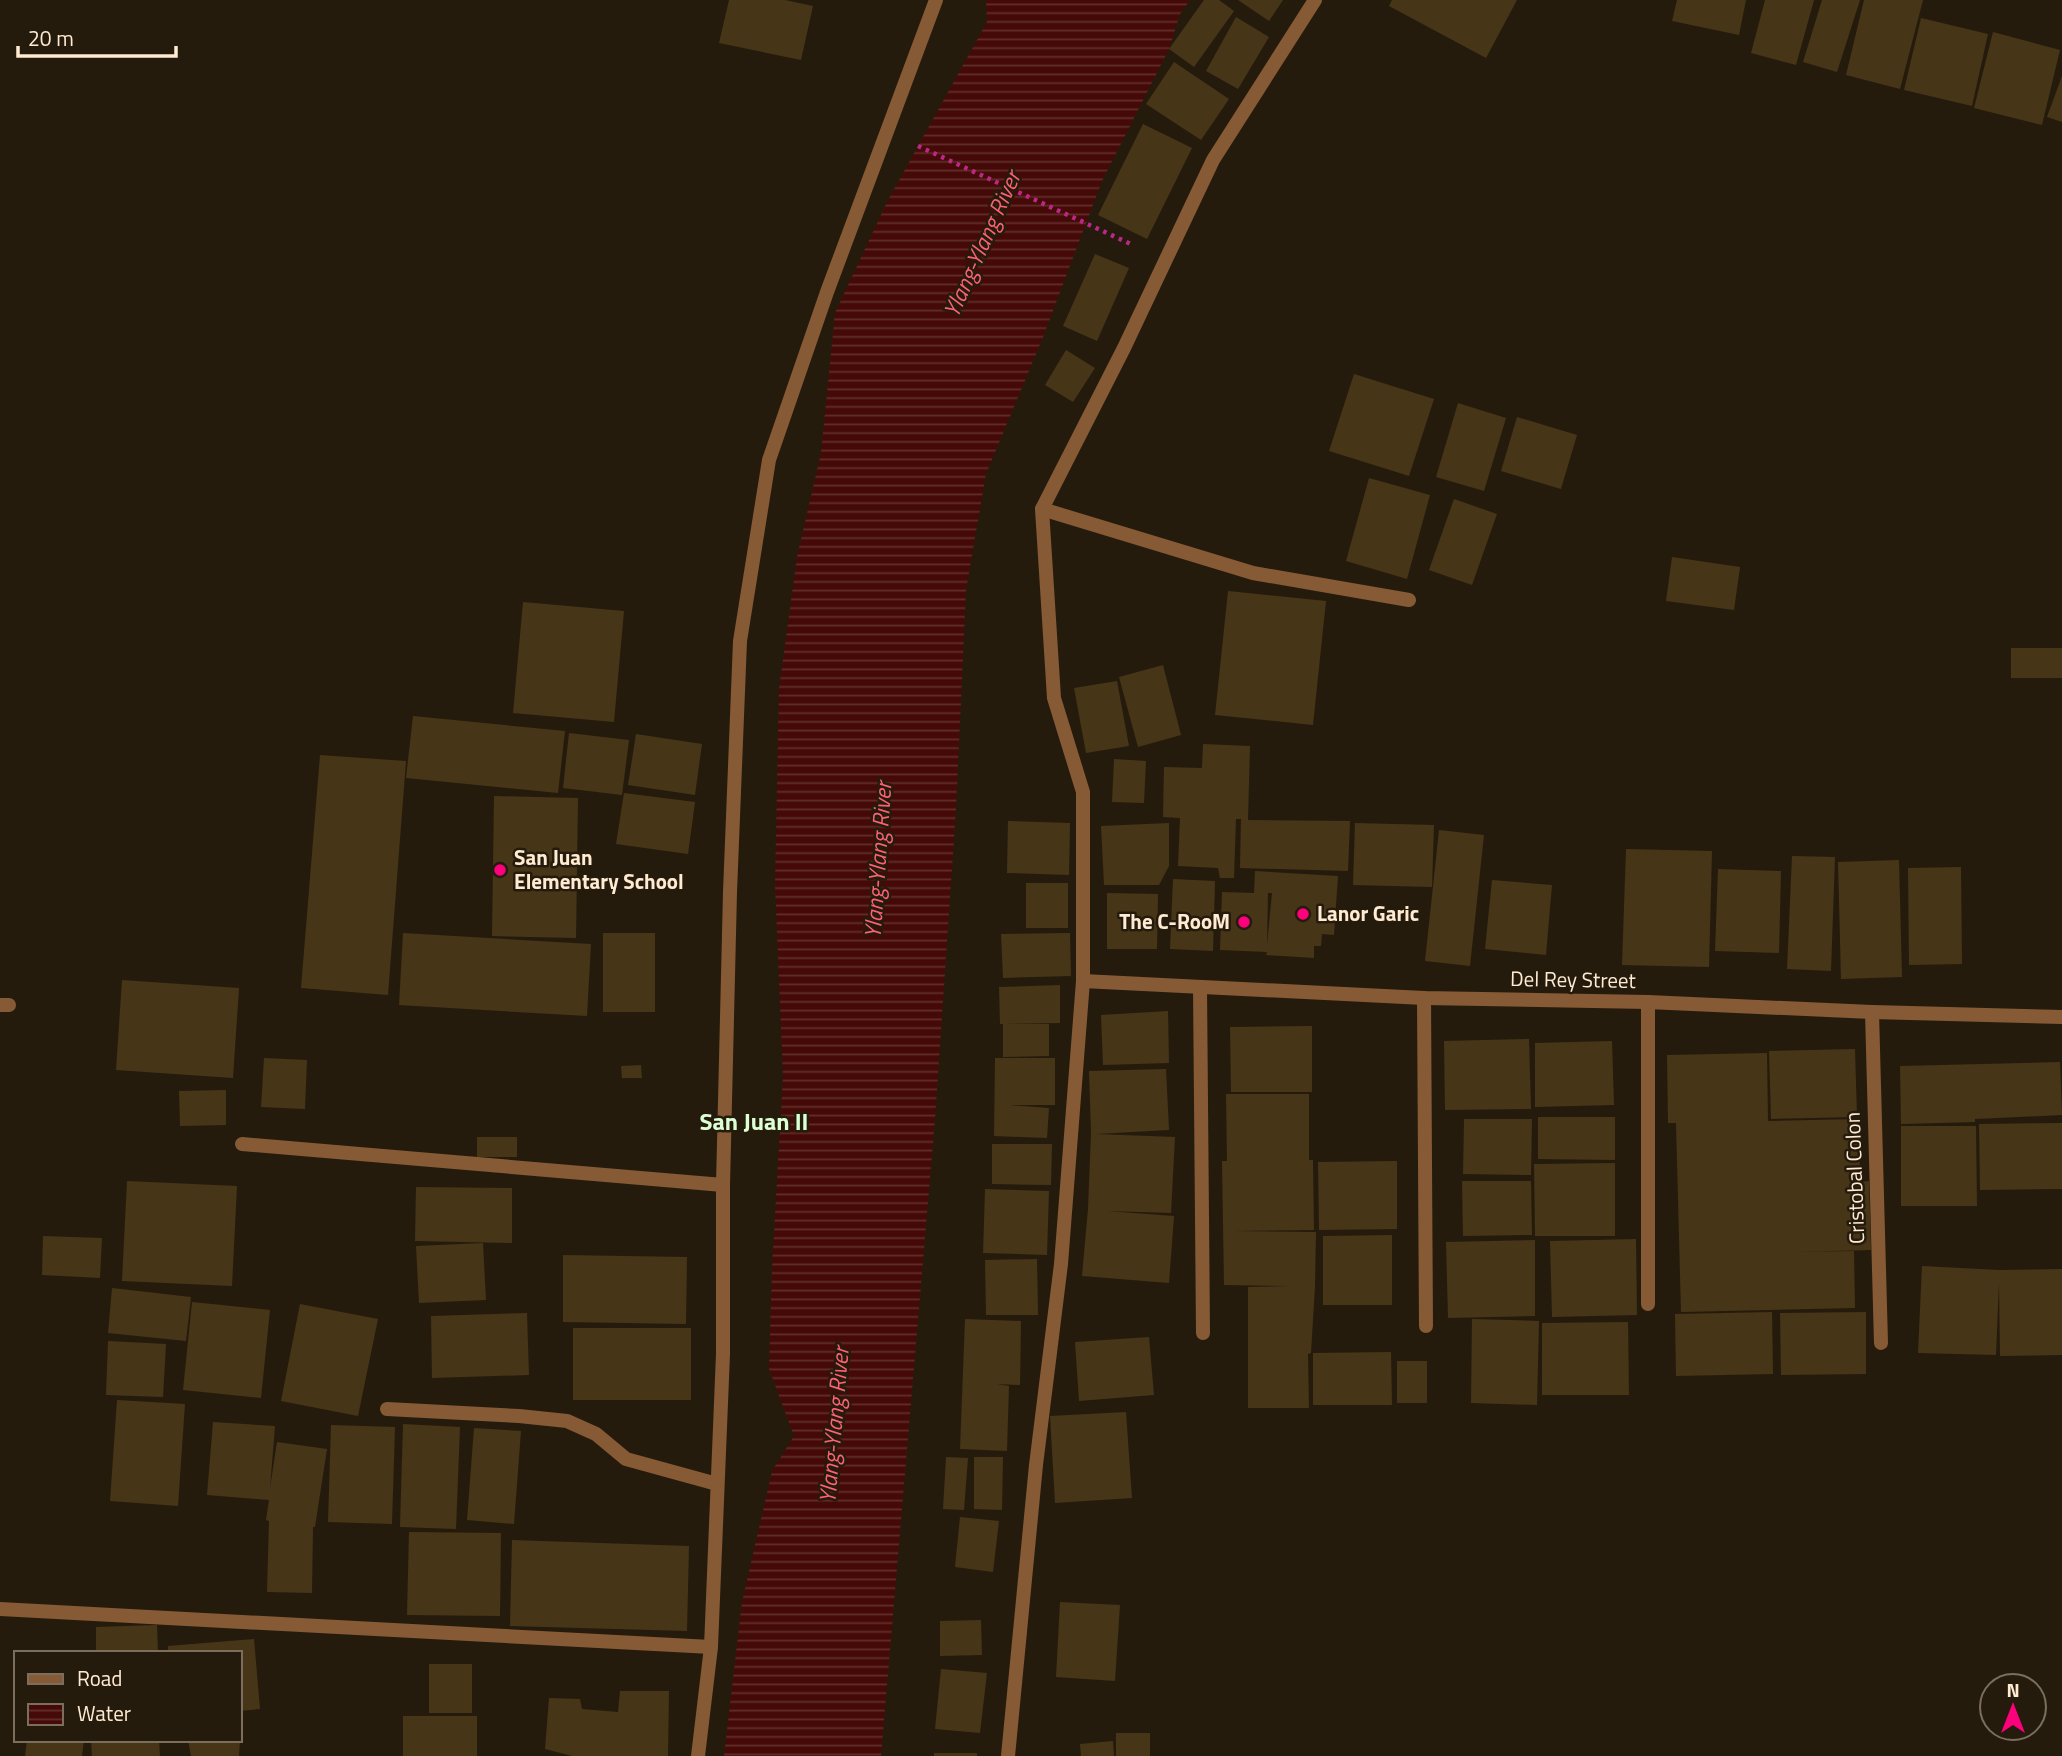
<svg xmlns="http://www.w3.org/2000/svg" width="2062" height="1756" viewBox="0 0 2062 1756" font-family="'Titillium Web',sans-serif">
<style>
.water{fill:url(#water-rules)}
.building{fill:#473518;fill-rule:evenodd}
.lines{fill:none;stroke-linecap:round;stroke-linejoin:round}
.path{stroke:#bd2888;stroke-width:4.5;stroke-dasharray:3.5 5;stroke-linecap:butt}
.service{stroke:#875a36;stroke-width:14}
.minor{stroke:#875a36;stroke-width:14}
.tertiary{stroke:#875a36;stroke-width:14}
.poi-dot{fill:#fd007b;stroke:#251b0d;stroke-width:2.5}
.labels{text-anchor:middle;stroke-width:5;stroke-linejoin:round;paint-order:stroke}
.poi-label{font-size:21px;font-weight:bold;fill:#ffead2;stroke:#251b0d;text-anchor:start}
.street-label{font-size:21px;fill:#ffead2;stroke:#251b0d}
.water-label{font-size:23px;font-style:italic;fill:#ff6074;stroke:#251b0d}
.quarter-label{font-size:24px;font-weight:bold;fill:#ddffd4;stroke:#251b0d}
</style>
<defs>
<pattern id="water-rules" width="6" height="5" patternUnits="userSpaceOnUse" patternTransform="scale(1.75)"><rect width="6" height="5" fill="#450a07"/><path d="M0 2.5h6" fill="none" stroke="#612e2a"/></pattern>
</defs>
<rect width="100%" height="100%" fill="#251b0d"/>
<!-- water -->
<polygon class="water" points="986,0 1190,0 1180,14 1169,49 1102,181 1043,337 986,474 966,590 956,809 935,1119 881,1756 724,1756 742,1602 772,1471 794,1436 769,1369 772,1268 783,1076 775,885 779,689 797,557 821,453 835,313 887,202 987,22"/>
<!-- building -->
<g class="building">
<polygon points="729,0 785,0 813,6 801,60 719,43"/>
<polygon points="1204,0 1219,0 1234,11 1194,67 1169,49"/>
<polygon points="1238,0 1283,0 1269,21"/>
<polygon points="1392,0 1517,0 1486,58 1389,6"/>
<polygon points="1677,0 1746,0 1739,35 1672,21"/>
<polygon points="1765,0 1814,0 1796,65 1751,53"/>
<polygon points="1822,0 1860,0 1837,72 1803,62"/>
<polygon points="1864,0 1923,0 1900,89 1846,75"/>
<polygon points="1236,17 1269,37 1238,89 1206,71"/>
<polygon points="1921,18 1988,34 1972,106 1904,90"/>
<polygon points="1993,32 2060,50 2042,125 1974,108"/>
<polygon points="1174,62 1229,99 1201,140 1146,104"/>
<polygon points="2062,76 2062,122 2047,117"/>
<polygon points="1143,124 1192,148 1147,239 1098,215"/>
<polygon points="1095,254 1129,268 1097,341 1063,326"/>
<polygon points="1066,350 1095,368 1073,402 1045,385"/>
<polygon points="1354,374 1434,399 1409,476 1329,451"/>
<polygon points="1458,403 1506,418 1484,491 1436,477"/>
<polygon points="1517,417 1577,435 1561,489 1501,471"/>
<polygon points="1369,478 1430,495 1407,579 1346,561"/>
<polygon points="1454,499 1497,514 1472,585 1429,570"/>
<polygon points="1672,557 1740,567 1734,610 1666,601"/>
<polygon points="1228,591 1326,601 1313,725 1215,715"/>
<polygon points="523,602 624,611 614,722 513,713"/>
<rect x="2011" y="648" width="51" height="30"/>
<polygon points="1163,665 1181,735 1138,747 1119,677"/>
<polygon points="1117,681 1129,746 1086,753 1074,688"/>
<polygon points="413,716 565,731 558,793 406,778"/>
<polygon points="569,733 629,740 622,795 563,788"/>
<polygon points="636,734 702,744 695,795 628,785"/>
<polygon points="1203,744 1250,746 1248,820 1350,821 1348,871 1240,868 1241,819 1236,819 1234,878 1220,878 1218,868 1178,866 1180,818 1163,817 1164,767 1202,768"/>
<polygon points="320,755 406,761 388,995 301,988"/>
<polygon points="1114,759 1146,761 1144,803 1112,802"/>
<polygon points="624,793 695,802 688,854 616,844"/>
<polygon points="494,796 578,798 576,938 492,936"/>
<polygon points="1008,821 1070,823 1069,875 1007,873"/>
<polygon points="1169,823 1169,866 1159,885 1104,885 1101,826"/>
<polygon points="1355,823 1434,825 1432,887 1353,885"/>
<polygon points="1439,830 1484,835 1470,966 1425,961"/>
<polygon points="1626,849 1712,851 1709,967 1622,965"/>
<polygon points="1792,856 1835,857 1831,971 1787,969"/>
<polygon points="1899,860 1902,977 1841,979 1838,862"/>
<polygon points="1961,867 1962,964 1909,965 1908,868"/>
<polygon points="1718,869 1781,871 1779,953 1715,951"/>
<path d="M1255,871L1338,876L1334,935L1322,934L1321,946H1314V958L1266,955L1267,952L1220,950L1222,892L1254,893ZM1268,893H1272L1267,945Z"/>
<polygon points="1173,879 1215,881 1213,951 1170,949"/>
<polygon points="1492,880 1552,885 1546,955 1485,949"/>
<rect x="1026" y="883" width="42" height="45"/>
<polygon points="1107,893 1158,894 1157,949 1107,949"/>
<polygon points="403,933 591,944 587,1016 399,1005"/>
<rect x="603" y="933" width="52" height="79"/>
<polygon points="1070,933 1071,976 1003,978 1001,934"/>
<polygon points="122,980 239,988 233,1078 116,1070"/>
<polygon points="1060,985 1060,1023 1005,1024 1049,1024 1049,1056 1003,1057 1003,1024 1000,1024 999,987"/>
<polygon points="1168,1011 1169,1063 1103,1065 1101,1015"/>
<polygon points="1312,1026 1312,1092 1231,1092 1230,1027"/>
<polygon points="1529,1039 1531,1109 1445,1110 1444,1041"/>
<polygon points="1612,1041 1614,1105 1535,1107 1535,1043"/>
<polygon points="1855,1049 1857,1117 1771,1119 1769,1051"/>
<polygon points="1767,1053 1768,1121 1859,1119 1860,1182 1869,1181 1871,1250 1796,1252 1854,1251 1855,1308 1681,1312 1676,1123 1668,1123 1667,1055"/>
<polygon points="264,1058 307,1060 305,1109 261,1107"/>
<polygon points="995,1058 1055,1058 1055,1105 1009,1105 1049,1108 1047,1138 994,1136"/>
<polygon points="2060,1062 2062,1115 1975,1119 1975,1122 1901,1124 1900,1066"/>
<polygon points="641,1065 642,1078 622,1078 621,1066"/>
<polygon points="1166,1069 1169,1130 1096,1134 1175,1137 1171,1213 1107,1211 1174,1216 1169,1283 1082,1276 1088,1209 1091,1133 1089,1071"/>
<polygon points="226,1090 226,1125 180,1126 179,1091"/>
<polygon points="1226,1094 1309,1094 1309,1160 1313,1160 1314,1230 1234,1231 1316,1232 1315,1286 1311,1353 1308,1354 1309,1408 1248,1408 1248,1287 1290,1286 1224,1285 1222,1161 1227,1161"/>
<polygon points="1538,1117 1615,1117 1615,1160 1538,1159"/>
<polygon points="1464,1119 1532,1119 1531,1175 1463,1174"/>
<polygon points="2062,1123 2062,1189 1980,1190 1979,1124"/>
<polygon points="1901,1126 1976,1126 1977,1206 1901,1206"/>
<rect x="477" y="1137" width="40" height="20"/>
<polygon points="992,1144 1052,1144 1051,1185 992,1184"/>
<polygon points="1397,1161 1397,1229 1319,1230 1318,1162"/>
<polygon points="1615,1163 1615,1236 1535,1236 1534,1164"/>
<polygon points="127,1181 237,1186 232,1286 122,1281"/>
<polygon points="1462,1181 1531,1181 1532,1235 1463,1236"/>
<polygon points="416,1187 512,1188 512,1243 415,1241"/>
<polygon points="985,1189 1049,1191 1047,1255 983,1253"/>
<polygon points="1392,1235 1392,1305 1323,1305 1323,1236"/>
<polygon points="43,1236 102,1238 100,1278 42,1275"/>
<polygon points="1636,1239 1637,1315 1552,1317 1550,1241"/>
<polygon points="1535,1240 1535,1316 1448,1318 1446,1242"/>
<polygon points="483,1243 486,1300 419,1303 416,1246"/>
<polygon points="563,1255 687,1257 686,1324 563,1322"/>
<polygon points="1037,1259 1038,1315 986,1315 985,1260"/>
<polygon points="1922,1266 1999,1270 2062,1269 2062,1355 2000,1356 1999,1283 1996,1355 1918,1353"/>
<polygon points="112,1288 191,1297 186,1341 108,1333"/>
<polygon points="192,1302 270,1310 261,1398 183,1390"/>
<polygon points="300,1304 378,1319 358,1416 281,1401"/>
<polygon points="1772,1312 1773,1374 1676,1376 1675,1314"/>
<polygon points="1866,1312 1866,1374 1781,1375 1780,1313"/>
<polygon points="527,1313 529,1375 432,1378 431,1316"/>
<polygon points="965,1319 1021,1321 1020,1385 997,1384 1009,1386 1007,1451 960,1449"/>
<polygon points="1472,1319 1539,1321 1537,1405 1471,1403"/>
<polygon points="1628,1322 1629,1395 1542,1395 1542,1323"/>
<rect x="573" y="1328" width="118" height="72"/>
<polygon points="1149,1337 1154,1395 1079,1401 1075,1342"/>
<polygon points="108,1341 166,1344 163,1397 106,1395"/>
<polygon points="1391,1352 1392,1405 1313,1405 1313,1353"/>
<rect x="1397" y="1361" width="30" height="42"/>
<polygon points="117,1400 185,1404 178,1506 110,1501"/>
<polygon points="1126,1412 1132,1498 1055,1503 1050,1416"/>
<polygon points="213,1422 275,1426 270,1488 277,1442 327,1449 315,1527 313,1527 312,1593 267,1592 269,1521 266,1520 269,1500 207,1495"/>
<polygon points="403,1424 460,1427 456,1529 400,1527"/>
<polygon points="331,1425 395,1427 392,1524 328,1522"/>
<polygon points="474,1428 521,1431 514,1524 467,1520"/>
<polygon points="946,1457 968,1458 964,1510 943,1509"/>
<polygon points="974,1457 1003,1457 1002,1510 974,1509"/>
<polygon points="960,1517 999,1521 993,1572 955,1567"/>
<polygon points="409,1532 501,1533 500,1616 407,1615"/>
<polygon points="512,1540 689,1546 687,1631 510,1626"/>
<polygon points="1060,1602 1120,1605 1115,1681 1056,1677"/>
<polygon points="981,1620 982,1655 940,1656 940,1621"/>
<polygon points="157,1625 158,1653 96,1653 96,1627"/>
<polygon points="254,1639 260,1709 240,1711 240,1653 168,1653 168,1646"/>
<rect x="429" y="1664" width="43" height="49"/>
<polygon points="941,1669 987,1673 980,1733 935,1729"/>
<polygon points="620,1691 669,1691 668,1756 572,1756 545,1749 549,1698 580,1699 582,1709 618,1712"/>
<rect x="403" y="1716" width="74" height="40"/>
<rect x="1116" y="1733" width="34" height="23"/>
<polygon points="27,1740 84,1740 82,1756 25,1756"/>
<polygon points="91,1740 159,1740 160,1756 92,1756"/>
<polygon points="188,1740 240,1740 239,1756 191,1756"/>
<polygon points="1113,1741 1114,1756 1081,1756 1080,1744"/>
<rect x="934" y="1753" width="43" height="3"/>
</g>
<g class="lines">
<!-- path -->
<polyline class="path" points="918,146 1133,245"/>
<!-- service -->
<polyline class="service" points="1042,509 1253,573 1409,600"/>
<!-- minor -->
<g class="minor">
<polyline points="1083,981 1424,998 1648,1002 1872,1012 2062,1017"/>
<polyline points="1200,987 1203,1333"/>
<polyline points="1424,998 1426,1326"/>
<polyline points="1648,1002 1648,1304"/>
<polyline points="0,1005 9,1005"/>
<polyline points="1872,1012 1881,1343"/>
<polyline points="242,1144 723,1185"/>
<polyline points="387,1409 519,1416 567,1421 596,1434 626,1459 717,1484"/>
<polyline points="0,1609 711,1647"/>
<polyline points="1008,1756 1036,1465 1061,1264 1083,981 1083,792 1054,698 1042,509 1124,348 1213,160 1315,0"/>
</g>
<!-- tertiary -->
<polyline class="tertiary" points="698,1756 711,1647 723,1354 723,1185 730,892 740,641 769,460 827,292 936,0"/>
</g>
<!-- markers -->
<g class="poi-dot">
<circle cx="500" cy="870" r="7"/>
<circle cx="1303" cy="914" r="7"/>
<circle cx="1244" cy="922" r="7"/>
</g>
<g class="labels">
<!-- poi labels -->
<g class="poi-label">
<text x="514" y="865">San Juan<tspan x="514" dy="24">Elementary School</tspan></text>
<text x="1317" y="921">Lanor Garic</text>
<text x="1230" y="929" text-anchor="end">The C-RooM</text>
</g>
<!-- street labels -->
<g class="street-label">
<text transform="translate(1573 980) rotate(1)" y="7">Del Rey Street</text>
<text transform="translate(1855 1178) rotate(-92)" y="7">Cristobal Colon</text>
</g>
<!-- water labels -->
<g class="water-label">
<text transform="translate(982 244) rotate(-66)" y="8">Ylang-Ylang River</text>
<text transform="translate(878 860) rotate(-86)" y="8">Ylang-Ylang River</text>
<text transform="translate(834 1425) rotate(-85)" y="8">Ylang-Ylang River</text>
</g>
<!-- quarter labels -->
<g class="quarter-label">
<text x="754" y="1130">San Juan II</text>
</g>
</g>
<!-- legend -->
<rect x="14" y="1651" width="228" height="91" fill="#251b0d" stroke="#7c6e5c" stroke-width="2"/>
<rect x="28" y="1674" width="35" height="10" fill="#875a36" stroke="#7c6e5c" stroke-width="2"/>
<text x="77" y="1686" font-size="21" fill="#ffead2">Road</text>
<rect x="28" y="1704" width="35" height="21" fill="url(#water-rules)" stroke="#7c6e5c" stroke-width="2"/>
<text x="77" y="1721" font-size="21" fill="#ffead2">Water</text>
<!-- north arrow -->
<g transform="translate(2013 1707)"><circle r="33" fill="#251b0d" stroke="#7c6e5c" stroke-width="2"/>
<path d="M0-5L12 26L0 18L-12 26Z" fill="#fd007b"/>
<text y="-10" font-size="19" font-weight="bold" text-anchor="middle" fill="#ffead2">N</text>
</g>
<!-- scale -->
<path d="M18 46v10h158v-10" fill="none" stroke="#ffead2" stroke-width="3.5"/>
<text x="28" y="46" font-size="21" fill="#ffead2" stroke="#251b0d" stroke-width="5" paint-order="stroke">20 m</text>
</svg>
